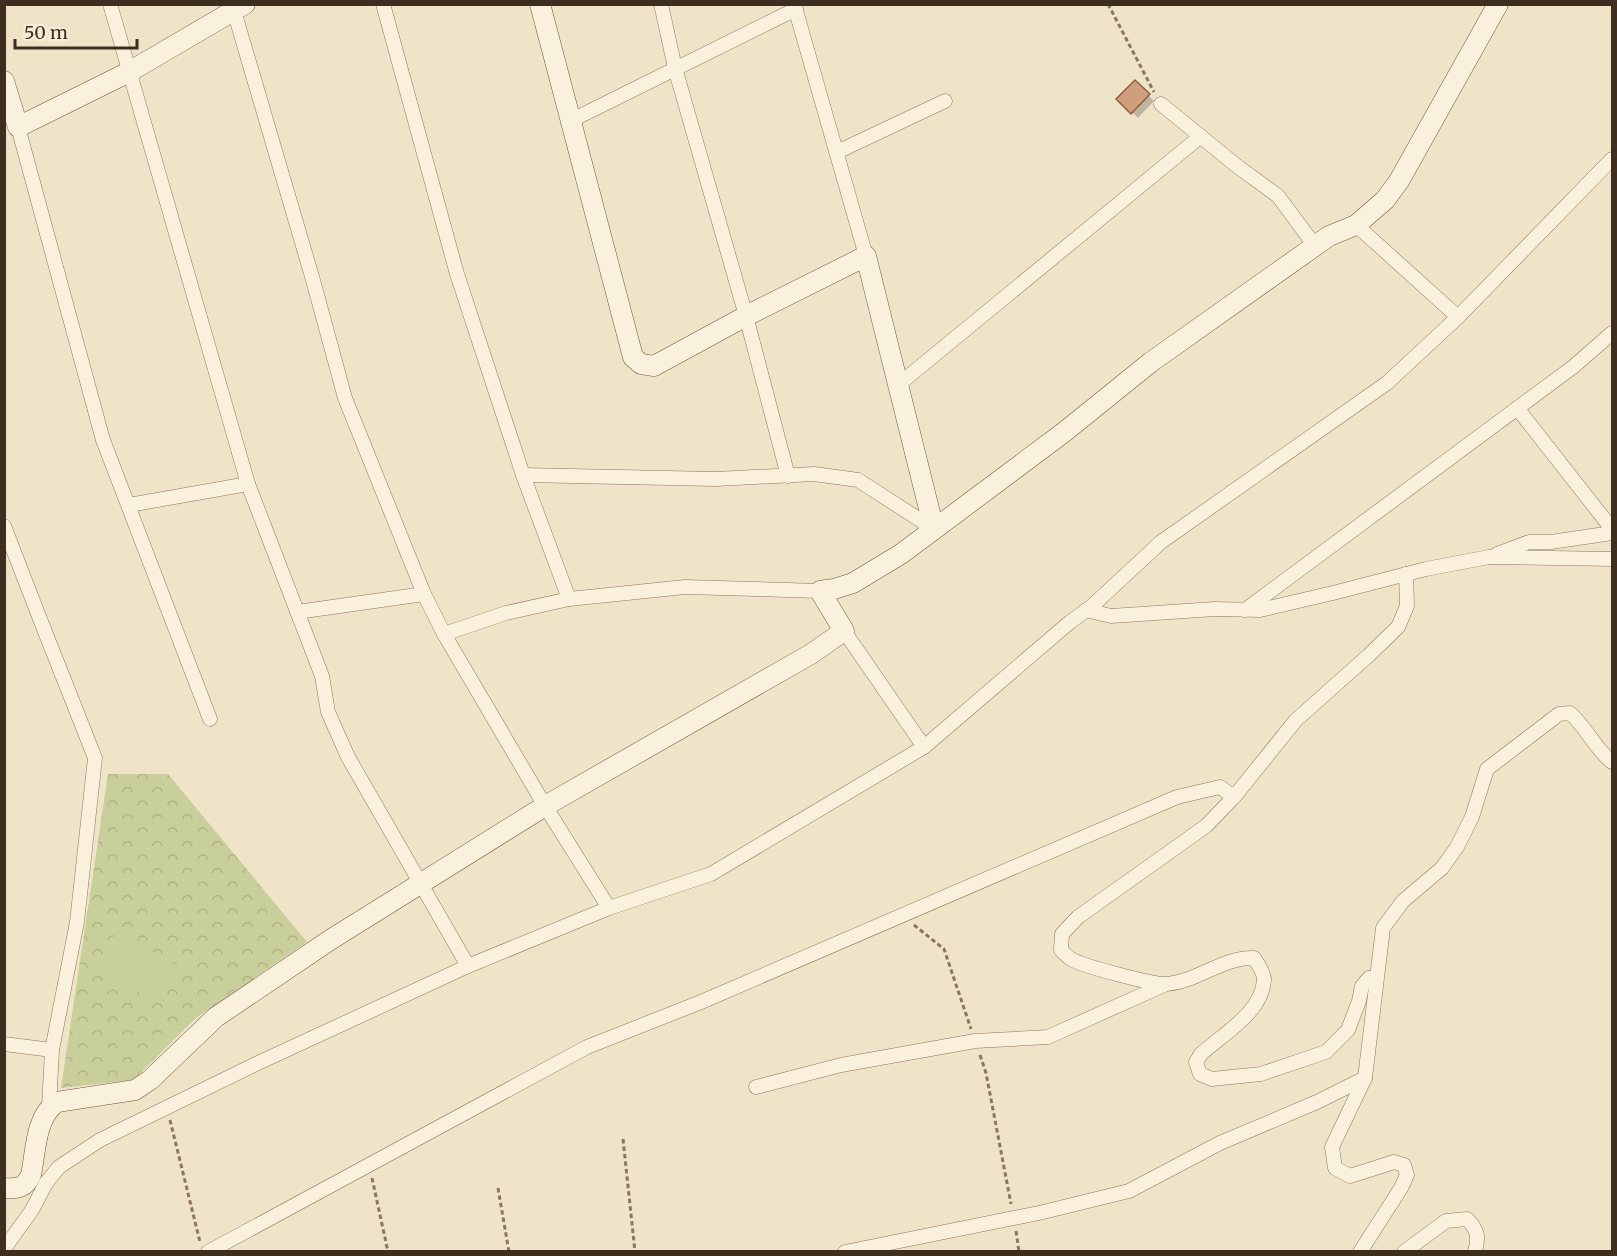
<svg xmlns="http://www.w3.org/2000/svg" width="1617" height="1256" viewBox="0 0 1617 1256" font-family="Merriweather,serif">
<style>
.park{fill:url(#park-crowns)}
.pitch{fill:#c9cf9b}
.shadow{fill:#0003}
.building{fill:#cf9f7d;stroke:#8d5f41;stroke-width:1.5}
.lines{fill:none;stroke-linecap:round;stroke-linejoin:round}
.street-casing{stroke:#8d765c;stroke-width:15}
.secondary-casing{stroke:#6f573f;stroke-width:21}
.path{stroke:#8d765c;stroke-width:3;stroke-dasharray:4.5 3;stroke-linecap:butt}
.street{stroke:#faf1dc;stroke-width:14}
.secondary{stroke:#faf1dc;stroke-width:20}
</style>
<defs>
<pattern id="park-crowns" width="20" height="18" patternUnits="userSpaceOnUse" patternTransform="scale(1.5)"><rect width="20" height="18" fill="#c9cf9b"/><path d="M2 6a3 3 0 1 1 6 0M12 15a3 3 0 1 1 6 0" fill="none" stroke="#aeb285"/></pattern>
</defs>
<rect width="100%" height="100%" fill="#f0e4c8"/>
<!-- park -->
<polygon class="park" points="108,774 168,774 307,942 196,1018 133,1080 61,1088"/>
<!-- pitch -->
<polygon class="pitch" points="116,932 178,966 158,1003 96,969"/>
<!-- shadow -->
<polygon class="shadow" points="1135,82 1154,101 1138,118 1118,99"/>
<!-- building -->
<polygon class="building" points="1135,80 1150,94 1131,114 1116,99"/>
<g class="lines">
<defs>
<g id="street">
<polyline points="110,4 248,484 322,676 328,712 348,757 468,966"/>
<polyline points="232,4 313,280 345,398 424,594 444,634 545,806 609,908"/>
<polyline points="383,4 457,274 523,475 569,599"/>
<polyline points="661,4 675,68 746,316 788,476"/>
<polyline points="794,4 866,256"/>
<polyline points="1161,104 1237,166 1278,196 1315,246"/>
<polyline points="572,120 796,9"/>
<polyline points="18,127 103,440 210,719"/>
<polyline points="837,152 945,101"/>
<polyline points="1356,225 1458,317"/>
<polyline points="898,385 1201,136"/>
<polyline points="1517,408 1612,529"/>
<polyline points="523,475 716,479 814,474 858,480 934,529"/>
<polyline points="129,505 248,484"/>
<polyline points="4,526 40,619 95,758 77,922 52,1050 49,1107"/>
<polyline points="1497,554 1529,542 1551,542 1612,533"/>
<polyline points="1086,610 1111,616 1215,609 1260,610 1333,593 1426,569 1489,557 1612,559"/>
<polyline points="1245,610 1573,367 1612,333"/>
<polyline points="297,612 424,594"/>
<polyline points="844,631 924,747"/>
<polyline points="444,634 506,613 569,599 685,587 820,591"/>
<path d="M1376,982L1369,978L1362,986L1359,1001L1348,1030L1326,1052L1261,1074L1212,1079L1200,1074L1196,1062L1201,1054C1223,1034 1263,1012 1264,979C1264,973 1258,964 1254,958C1222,957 1197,982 1166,984C1155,985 1082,966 1071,959C1068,957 1064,953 1061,950L1062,934L1078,917L1206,826L1234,797L1296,720L1369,655L1398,627L1407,606L1406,574"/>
<polyline points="4,1044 52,1050"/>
<polyline points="756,1087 841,1065 975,1041 1048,1037 1164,985"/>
<polyline points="4,1249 32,1210 46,1183 59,1167 100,1140 258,1063 468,966 609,908 711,874 924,747 1070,622 1091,607 1161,542 1387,383 1458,317 1612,159"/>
<polyline points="208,1252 587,1047 701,1002 1177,797 1220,787 1234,797"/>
<polyline points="845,1252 1039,1213 1129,1191 1220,1143 1317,1102 1365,1078"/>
<path d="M1360,1252L1401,1188L1407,1175L1404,1165L1394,1162L1350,1176L1335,1168L1332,1147L1365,1078L1383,928L1403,901L1442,868L1457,847L1472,817L1487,769L1559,714L1570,713C1587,728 1595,749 1612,762"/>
<path d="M1404,1252L1446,1221L1467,1219C1478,1230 1479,1237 1475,1252"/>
</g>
<g id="secondary">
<polyline points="540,4 633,357 641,364 654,366 746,316 866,256 934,529"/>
<polyline points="4,81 18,127 129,72 245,4"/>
<path d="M4,1188C18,1189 25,1188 31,1175C36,1151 35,1117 57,1102L135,1090L150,1080L216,1017L330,940L545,806L811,654L844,631L820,591L834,589L853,583L901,554L1063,433L1151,362L1329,236L1356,225L1385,200L1399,181L1498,4"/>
</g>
</defs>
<!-- street casing -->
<use href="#street" class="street-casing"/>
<!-- secondary casing -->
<use href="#secondary" class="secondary-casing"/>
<!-- path -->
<g class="path">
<polyline points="1108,4 1154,92"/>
<polyline points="914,925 944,949 971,1029"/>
<polyline points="980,1055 986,1073 1011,1204"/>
<polyline points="170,1120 200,1242"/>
<polyline points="623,1139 635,1252"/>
<polyline points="372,1178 388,1252"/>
<polyline points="498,1188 509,1252"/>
<polyline points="1016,1231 1019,1252"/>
</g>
<!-- street -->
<use href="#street" class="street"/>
<!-- secondary -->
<use href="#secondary" class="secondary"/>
</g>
<!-- border -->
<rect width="1617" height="1256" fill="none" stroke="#3d2e20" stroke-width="12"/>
<!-- scale -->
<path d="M15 39v9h122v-9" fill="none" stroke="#3d2e20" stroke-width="3"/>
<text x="24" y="39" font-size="18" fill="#3d2e20" stroke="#f7eed8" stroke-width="4.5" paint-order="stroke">50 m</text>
</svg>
